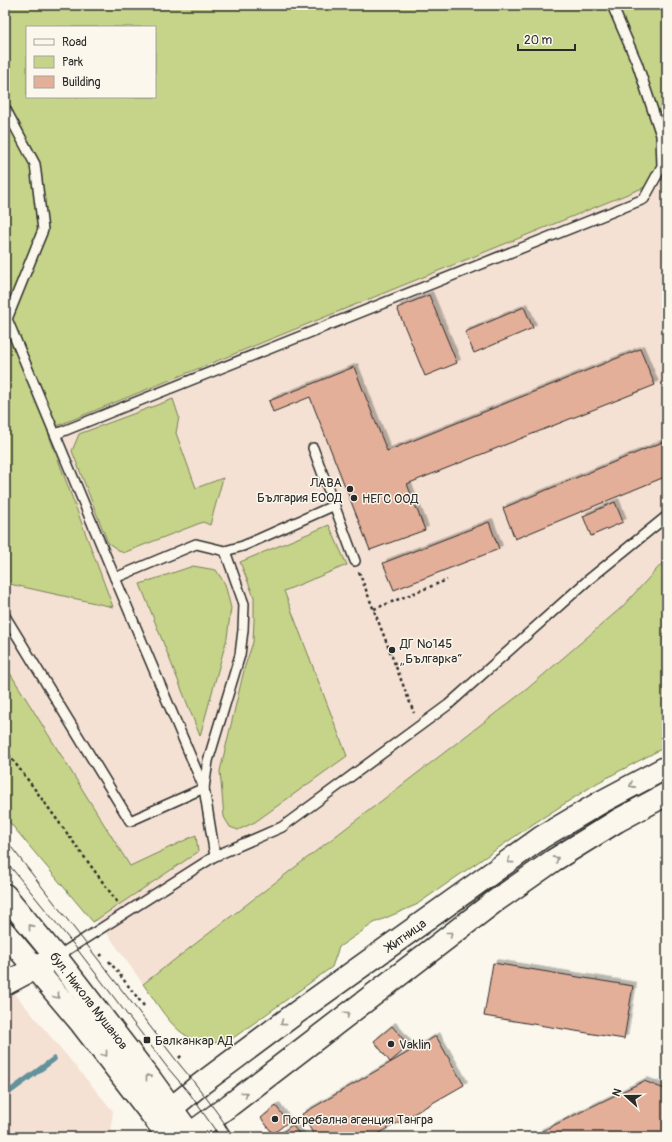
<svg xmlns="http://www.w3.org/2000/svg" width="672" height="1142" viewBox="0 0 672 1142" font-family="Pangolin,sans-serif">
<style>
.built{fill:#f4e1d3;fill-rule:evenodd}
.green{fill:#c5d488;stroke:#78805a;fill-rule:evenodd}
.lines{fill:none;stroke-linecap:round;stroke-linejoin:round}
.stream{stroke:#63929c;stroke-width:5.5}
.building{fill:#e4af98;stroke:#2b2b2b;filter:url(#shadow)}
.service-casing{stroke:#2b2b2b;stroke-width:12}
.tertiary-casing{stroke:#2b2b2b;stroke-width:25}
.secondary-casing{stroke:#2b2b2b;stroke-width:25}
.path{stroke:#2b2b2b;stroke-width:2.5;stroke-dasharray:3 3;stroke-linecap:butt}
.service{stroke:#fbf7ec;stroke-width:9}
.tertiary{stroke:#fbf7ec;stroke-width:22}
.secondary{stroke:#fbf7ec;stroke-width:22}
.tram{stroke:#2b2b2b;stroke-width:1}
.oneway{stroke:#93918c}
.poi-dot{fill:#2b2b2b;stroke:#fbf7ec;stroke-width:1.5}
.labels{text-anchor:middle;stroke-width:3;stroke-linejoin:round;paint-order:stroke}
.poi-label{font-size:13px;fill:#2b2b2b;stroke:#fbf7ec;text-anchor:start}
.street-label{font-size:13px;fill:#2b2b2b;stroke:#fbf7ec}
</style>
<defs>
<filter id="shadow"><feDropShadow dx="3.5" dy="-3.5" stdDeviation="0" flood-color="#0004"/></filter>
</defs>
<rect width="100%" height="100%" fill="#fbf7ec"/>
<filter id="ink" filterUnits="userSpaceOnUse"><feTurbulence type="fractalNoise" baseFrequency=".025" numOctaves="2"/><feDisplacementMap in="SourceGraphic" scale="8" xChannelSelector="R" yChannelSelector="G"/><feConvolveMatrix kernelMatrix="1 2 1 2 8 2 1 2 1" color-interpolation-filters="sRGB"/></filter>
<g filter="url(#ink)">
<!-- built -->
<g class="built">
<path d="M5,5H667V558L622,607L527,689L143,984L20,811L5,794ZM27,27H155V97H27Z"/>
<polygon points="5,982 113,1111 110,1135 107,1137 5,1137"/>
</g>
<!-- green -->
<g class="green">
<path d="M5,5H667V178L47,430L113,607L5,583ZM27,27H155V97H27Z"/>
<polygon points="173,399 179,417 176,433 196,488 223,478 210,525 203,522 123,553 108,543 72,451 79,434"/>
<polygon points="329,525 347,565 284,591 347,756 255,822 238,830 230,827 224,817 220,771 245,666 253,642 254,620 254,597 240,562"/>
<path d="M667,558V746L597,783L533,824L416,905L374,923L339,947L332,967L229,1041C181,1051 168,1018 143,984L527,689L622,607Z"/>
<polygon points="193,566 216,570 225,584 231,608 227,638 200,736 140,584"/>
<polygon points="5,665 130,866 196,835 198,852 93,922 5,817"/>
</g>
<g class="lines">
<!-- stream -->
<polyline class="stream" points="5,1095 54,1059"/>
</g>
<!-- building -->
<g class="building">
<polygon points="429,295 457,363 425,376 397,308"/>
<polygon points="524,307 533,328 474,353 465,332"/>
<polygon points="640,349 655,385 407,484 425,530 370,550 310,397 273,412 269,401 354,367 387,451"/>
<polygon points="665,441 667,446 667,476 515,539 503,508"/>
<polygon points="615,502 623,522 591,536 583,516"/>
<polygon points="489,522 499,549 394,590 383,563"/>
<polygon points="493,963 633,986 624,1039 484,1016"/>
<polygon points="392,1026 409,1046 390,1062 374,1041"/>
<polygon points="436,1036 464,1085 373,1137 315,1137 302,1114"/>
<polygon points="644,1081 667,1090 667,1137 656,1135 651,1137 541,1137 538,1133"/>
<polygon points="276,1106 288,1122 273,1134 261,1118"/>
<polygon points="292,1125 302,1137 276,1137"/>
</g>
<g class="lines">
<defs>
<g id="service">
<polyline points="5,108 35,164 43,230 7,319 115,578"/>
<polyline points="56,434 644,199 662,166 661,135 637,63 612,5"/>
<polyline points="313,448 355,561"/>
<polyline points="5,616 130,821 204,788 208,761 240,655 243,630 244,604 225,551"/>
<polyline points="215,856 204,788 115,578 196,544 225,551 243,546 335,505"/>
<polyline points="56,957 215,856 282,827 448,705 587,581 667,516"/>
<polyline points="213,1117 226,1137"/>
</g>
<g id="tertiary">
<polyline points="5,984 56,957"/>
<path id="s1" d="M157,1120L201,1084L296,1013L542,837L603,801L667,767"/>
<polyline points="186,1137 230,1105 494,902 554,860 617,821 667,794"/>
</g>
<g id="secondary">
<path id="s2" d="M5,895L56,957L151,1080L192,1137"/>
<polyline points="5,933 81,1023 169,1137"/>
</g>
</defs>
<!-- service casing -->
<use href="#service" class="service-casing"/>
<!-- tertiary casing -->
<use href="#tertiary" class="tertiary-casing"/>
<!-- secondary casing -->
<use href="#secondary" class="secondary-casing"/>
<!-- path -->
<g class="path">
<polyline points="359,572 414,713"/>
<polyline points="374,609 447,580"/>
<polyline points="5,750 31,784 118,903"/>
<polyline points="100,956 104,953"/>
<polyline points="109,961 144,1006"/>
<polyline points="179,1058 182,1055"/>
</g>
<!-- service -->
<use href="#service" class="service"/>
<!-- tertiary -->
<use href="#tertiary" class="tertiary"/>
<!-- secondary -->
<use href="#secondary" class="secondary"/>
<!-- tram -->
<g class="tram">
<path d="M5,839L176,1060C197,1085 216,1110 234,1137"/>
<polyline points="5,860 74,945 167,1067 190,1094 220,1137"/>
</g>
</g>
<!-- one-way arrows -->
<defs><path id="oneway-chevron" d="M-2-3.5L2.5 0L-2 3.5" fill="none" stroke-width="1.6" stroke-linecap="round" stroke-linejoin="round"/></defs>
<g class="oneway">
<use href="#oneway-chevron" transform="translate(632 785) rotate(152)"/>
<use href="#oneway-chevron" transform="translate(556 859) rotate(-33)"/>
<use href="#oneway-chevron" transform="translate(510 861) rotate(144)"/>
<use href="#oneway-chevron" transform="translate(31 927) rotate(-129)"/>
<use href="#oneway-chevron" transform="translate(450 934) rotate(-38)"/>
<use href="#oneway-chevron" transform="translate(57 996) rotate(50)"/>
<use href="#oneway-chevron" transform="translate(347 1014) rotate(-37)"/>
<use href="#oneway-chevron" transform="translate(283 1023) rotate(143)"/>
<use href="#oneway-chevron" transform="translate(105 1054) rotate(52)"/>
<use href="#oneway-chevron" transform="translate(148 1077) rotate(-128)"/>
<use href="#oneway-chevron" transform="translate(245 1094) rotate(-38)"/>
</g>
</g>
<!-- markers -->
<g class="poi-dot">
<circle cx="350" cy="489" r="4"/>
<circle cx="354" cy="498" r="4"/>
<circle cx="392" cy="650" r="4"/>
<rect x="143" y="1036" width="8" height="8" rx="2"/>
<circle cx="391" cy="1044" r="4"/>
<circle cx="275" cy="1119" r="4"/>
</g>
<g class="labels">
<!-- poi labels -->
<g class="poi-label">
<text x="342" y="487" text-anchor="end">ЛАВА<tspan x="342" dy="15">България ЕООД</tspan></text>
<text x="362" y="503">НЕГС ООД</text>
<text x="400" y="648">ДГ №145<tspan x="400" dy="15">„Българка“</tspan></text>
<text x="155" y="1045">Балканкар АД</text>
<text x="399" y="1049">Vaklin</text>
<text x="283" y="1124">Погребална агенция Тангра</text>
</g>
<!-- street labels -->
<g class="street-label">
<text dy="5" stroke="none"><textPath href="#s1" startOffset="310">Житница</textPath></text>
<text dy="5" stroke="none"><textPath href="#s2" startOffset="135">бул. Никола Мушанов</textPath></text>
</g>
</g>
<!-- margin -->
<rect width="672" height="1142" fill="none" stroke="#fbf7ec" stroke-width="20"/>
<rect x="10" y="10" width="652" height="1122" fill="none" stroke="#2b2b2b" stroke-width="1.5" filter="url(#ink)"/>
<!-- legend -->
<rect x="26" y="26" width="130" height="72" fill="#fbf7ec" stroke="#a8a59f"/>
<rect x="34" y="39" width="20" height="6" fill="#fbf7ec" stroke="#a8a59f"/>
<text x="62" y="46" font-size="12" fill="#2b2b2b">Road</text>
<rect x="34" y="56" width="20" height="12" fill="#c5d488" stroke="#a8a59f"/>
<text x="62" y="66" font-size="12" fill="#2b2b2b">Park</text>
<rect x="34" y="76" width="20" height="12" fill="#e4af98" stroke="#a8a59f"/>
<text x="62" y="86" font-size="12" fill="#2b2b2b">Building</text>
<!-- north arrow -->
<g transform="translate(626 1096) rotate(291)" stroke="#fbf7ec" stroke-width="3" paint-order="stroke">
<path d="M0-3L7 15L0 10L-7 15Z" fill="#2b2b2b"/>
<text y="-6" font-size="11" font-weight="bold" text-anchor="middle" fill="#2b2b2b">N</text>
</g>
<!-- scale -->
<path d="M518 44v6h57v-6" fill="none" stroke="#2b2b2b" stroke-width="2"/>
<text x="524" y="44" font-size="12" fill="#2b2b2b" stroke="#fbf7ec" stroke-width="3" paint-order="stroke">20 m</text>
</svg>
